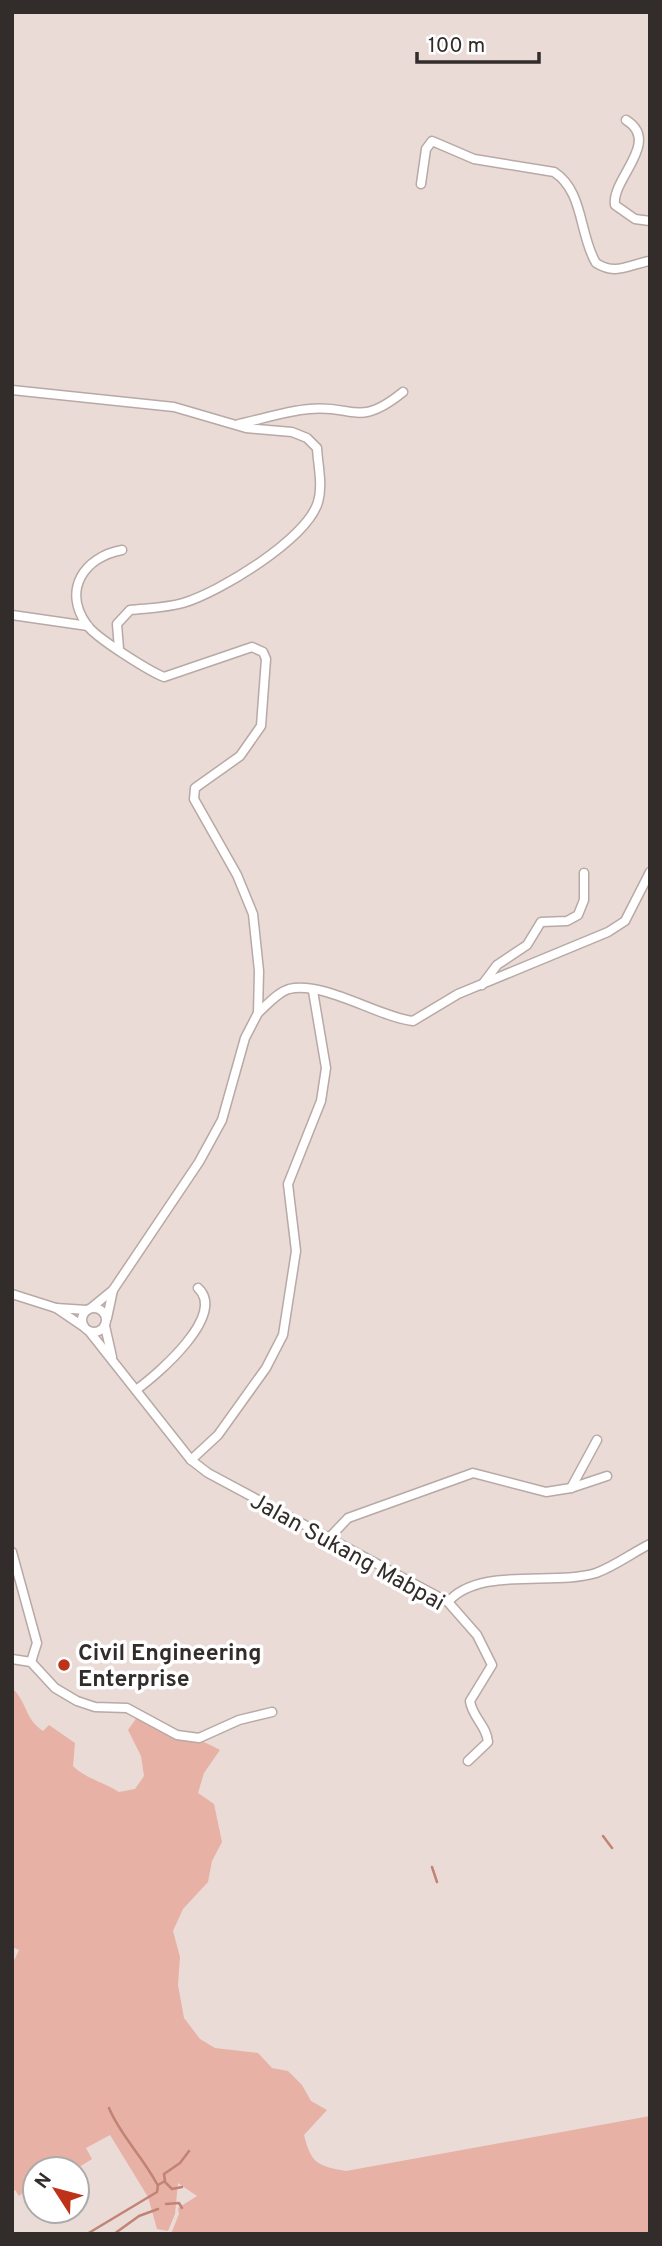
<svg xmlns="http://www.w3.org/2000/svg" width="662" height="2246" viewBox="0 0 662 2246" font-family="Overpass,sans-serif">
<style>
.green{fill:#e7b1a5}
.lines{fill:none;stroke-linecap:round;stroke-linejoin:round}
.stream{stroke:#c28375;stroke-width:2.5}
.street-casing{stroke:#b8a9a5;stroke-width:11}
.street{stroke:#fff;stroke-width:8}
.poi-dot{fill:#be3219;stroke:#fff;stroke-width:2.5}
.labels{text-anchor:middle;stroke-width:7;stroke-linejoin:round;paint-order:stroke}
.street-label{font-size:23px;fill:#322c2b;stroke:#fff}
.poi-label{font-size:23px;font-weight:bold;fill:#322c2b;stroke:#fff;text-anchor:start}
</style>
<rect width="100%" height="100%" fill="#eadbd7"/>
<!-- green -->
<path class="green" d="M12,1688C28,1703 24,1718 43,1731L49,1725L75,1743L73,1766C83,1777 105,1783 119,1792L135,1789L144,1776L141,1756L128,1730L140,1713C165,1731 193,1735 220,1750L204,1773L198,1793L214,1804L222,1842L212,1861L208,1882L183,1909L173,1931L180,1957L178,1985L184,2018L200,2039L215,2048L258,2053L272,2068L288,2071L302,2085L311,2101L327,2110L304,2135C311,2163 317,2166 346,2171L650,2116V2234H171L179,2214L178,2208L197,2196L178,2183L175,2214L168,2231L157,2229L148,2197L110,2135L86,2148L92,2159L76,2169H35V2182L19,2196L15,2190L12,2191V1965L19,1950L12,1947Z"/>
<g class="lines">
<!-- stream -->
<g class="stream">
<polyline points="603,1836 612,1848"/>
<polyline points="432,1867 437,1882"/>
<path d="M109,2108C120,2135 143,2157 157,2184"/>
<polyline points="165,2182 172,2189 182,2187"/>
<polyline points="166,2204 179,2203 182,2208"/>
<polyline points="87,2234 157,2192 158,2185 165,2181 164,2174 180,2163 189,2151"/>
<polyline points="114,2234 139,2216 158,2209"/>
</g>
<defs>
<g id="street">
<path d="M626,120C662,142 611,179 615,205L635,219L650,221"/>
<path d="M421,184L426,149L432,141L474,159L554,172C584,191 579,235 596,263C616,276 630,264 650,261"/>
<path d="M12,390L174,407L246,428L292,432L307,438L317,448C318,466 323,485 318,502C307,539 220,592 183,603C165,608 149,608 130,610L117,624L119,649"/>
<path d="M239,424C262,419 286,411 309,409C354,404 357,429 403,392"/>
<polyline points="12,615 88,626"/>
<polyline points="482,985 497,965 527,945 541,922 567,921 578,915 584,900 584,873"/>
<path d="M258,1013C267,1005 278,992 289,989C325,981 378,1017 413,1021L458,994L608,932L625,921L650,872"/>
<polyline points="12,1294 56,1308 84,1327"/>
<circle cx="94" cy="1320" r="12"/>
<polyline points="56,1308 87,1310"/>
<path d="M91,1308L113,1290L199,1162L222,1120L245,1038L258,1013L259,971L253,914L237,875L194,799L195,788L240,756L261,726L266,659L263,652L252,647L164,677C149,671 96,638 87,625C62,590 84,557 122,550"/>
<polyline points="107,1318 113,1290"/>
<polyline points="105,1326 112,1357"/>
<path d="M89,1331L191,1460L208,1473L448,1602L477,1635L492,1665L470,1701C472,1717 487,1726 488,1742L468,1761"/>
<path d="M136,1390C158,1374 227,1315 198,1288"/>
<polyline points="191,1460 218,1435 266,1368 283,1335 296,1251 288,1184 321,1101 326,1068 313,991"/>
<polyline points="571,1488 597,1440"/>
<polyline points="329,1538 348,1518 473,1473 546,1492 571,1488 607,1476"/>
<polyline points="12,1552 37,1643 31,1662"/>
<path d="M448,1602C479,1566 554,1586 596,1573C615,1566 632,1553 650,1544"/>
<polyline points="12,1659 31,1662 55,1688 77,1701 95,1707 127,1708 177,1735 199,1738 239,1720 272,1712"/>
</g>
</defs>
<!-- street casing -->
<use href="#street" class="street-casing"/>
<!-- street -->
<use href="#street" class="street"/>
</g>
<!-- markers -->
<circle class="poi-dot" cx="64" cy="1665" r="7"/>
<g class="labels">
<!-- street labels -->
<g class="street-label">
<text transform="translate(348 1551) rotate(29)" y="8">Jalan Sukang Mabpai</text>
</g>
<!-- poi labels -->
<g class="poi-label">
<text x="78" y="1660">Civil Engineering<tspan x="78" dy="26">Enterprise</tspan></text>
</g>
</g>
<!-- border -->
<rect width="662" height="2246" fill="none" stroke="#322c2b" stroke-width="28"/>
<!-- north arrow -->
<g transform="translate(56 2190) rotate(306)"><circle r="33" fill="#ffffff" stroke="#adabaa" stroke-width="2"/>
<path d="M0-5L12 26L0 18L-12 26Z" fill="#be3219"/>
<text y="-10" font-size="19" font-weight="bold" text-anchor="middle" fill="#322c2b">N</text>
</g>
<!-- scale -->
<path d="M417 52v10h122v-10" fill="none" stroke="#322c2b" stroke-width="3.5"/>
<text x="428" y="52" font-size="21" fill="#322c2b" stroke="#ffffff" stroke-width="5" paint-order="stroke">100 m</text>
</svg>
